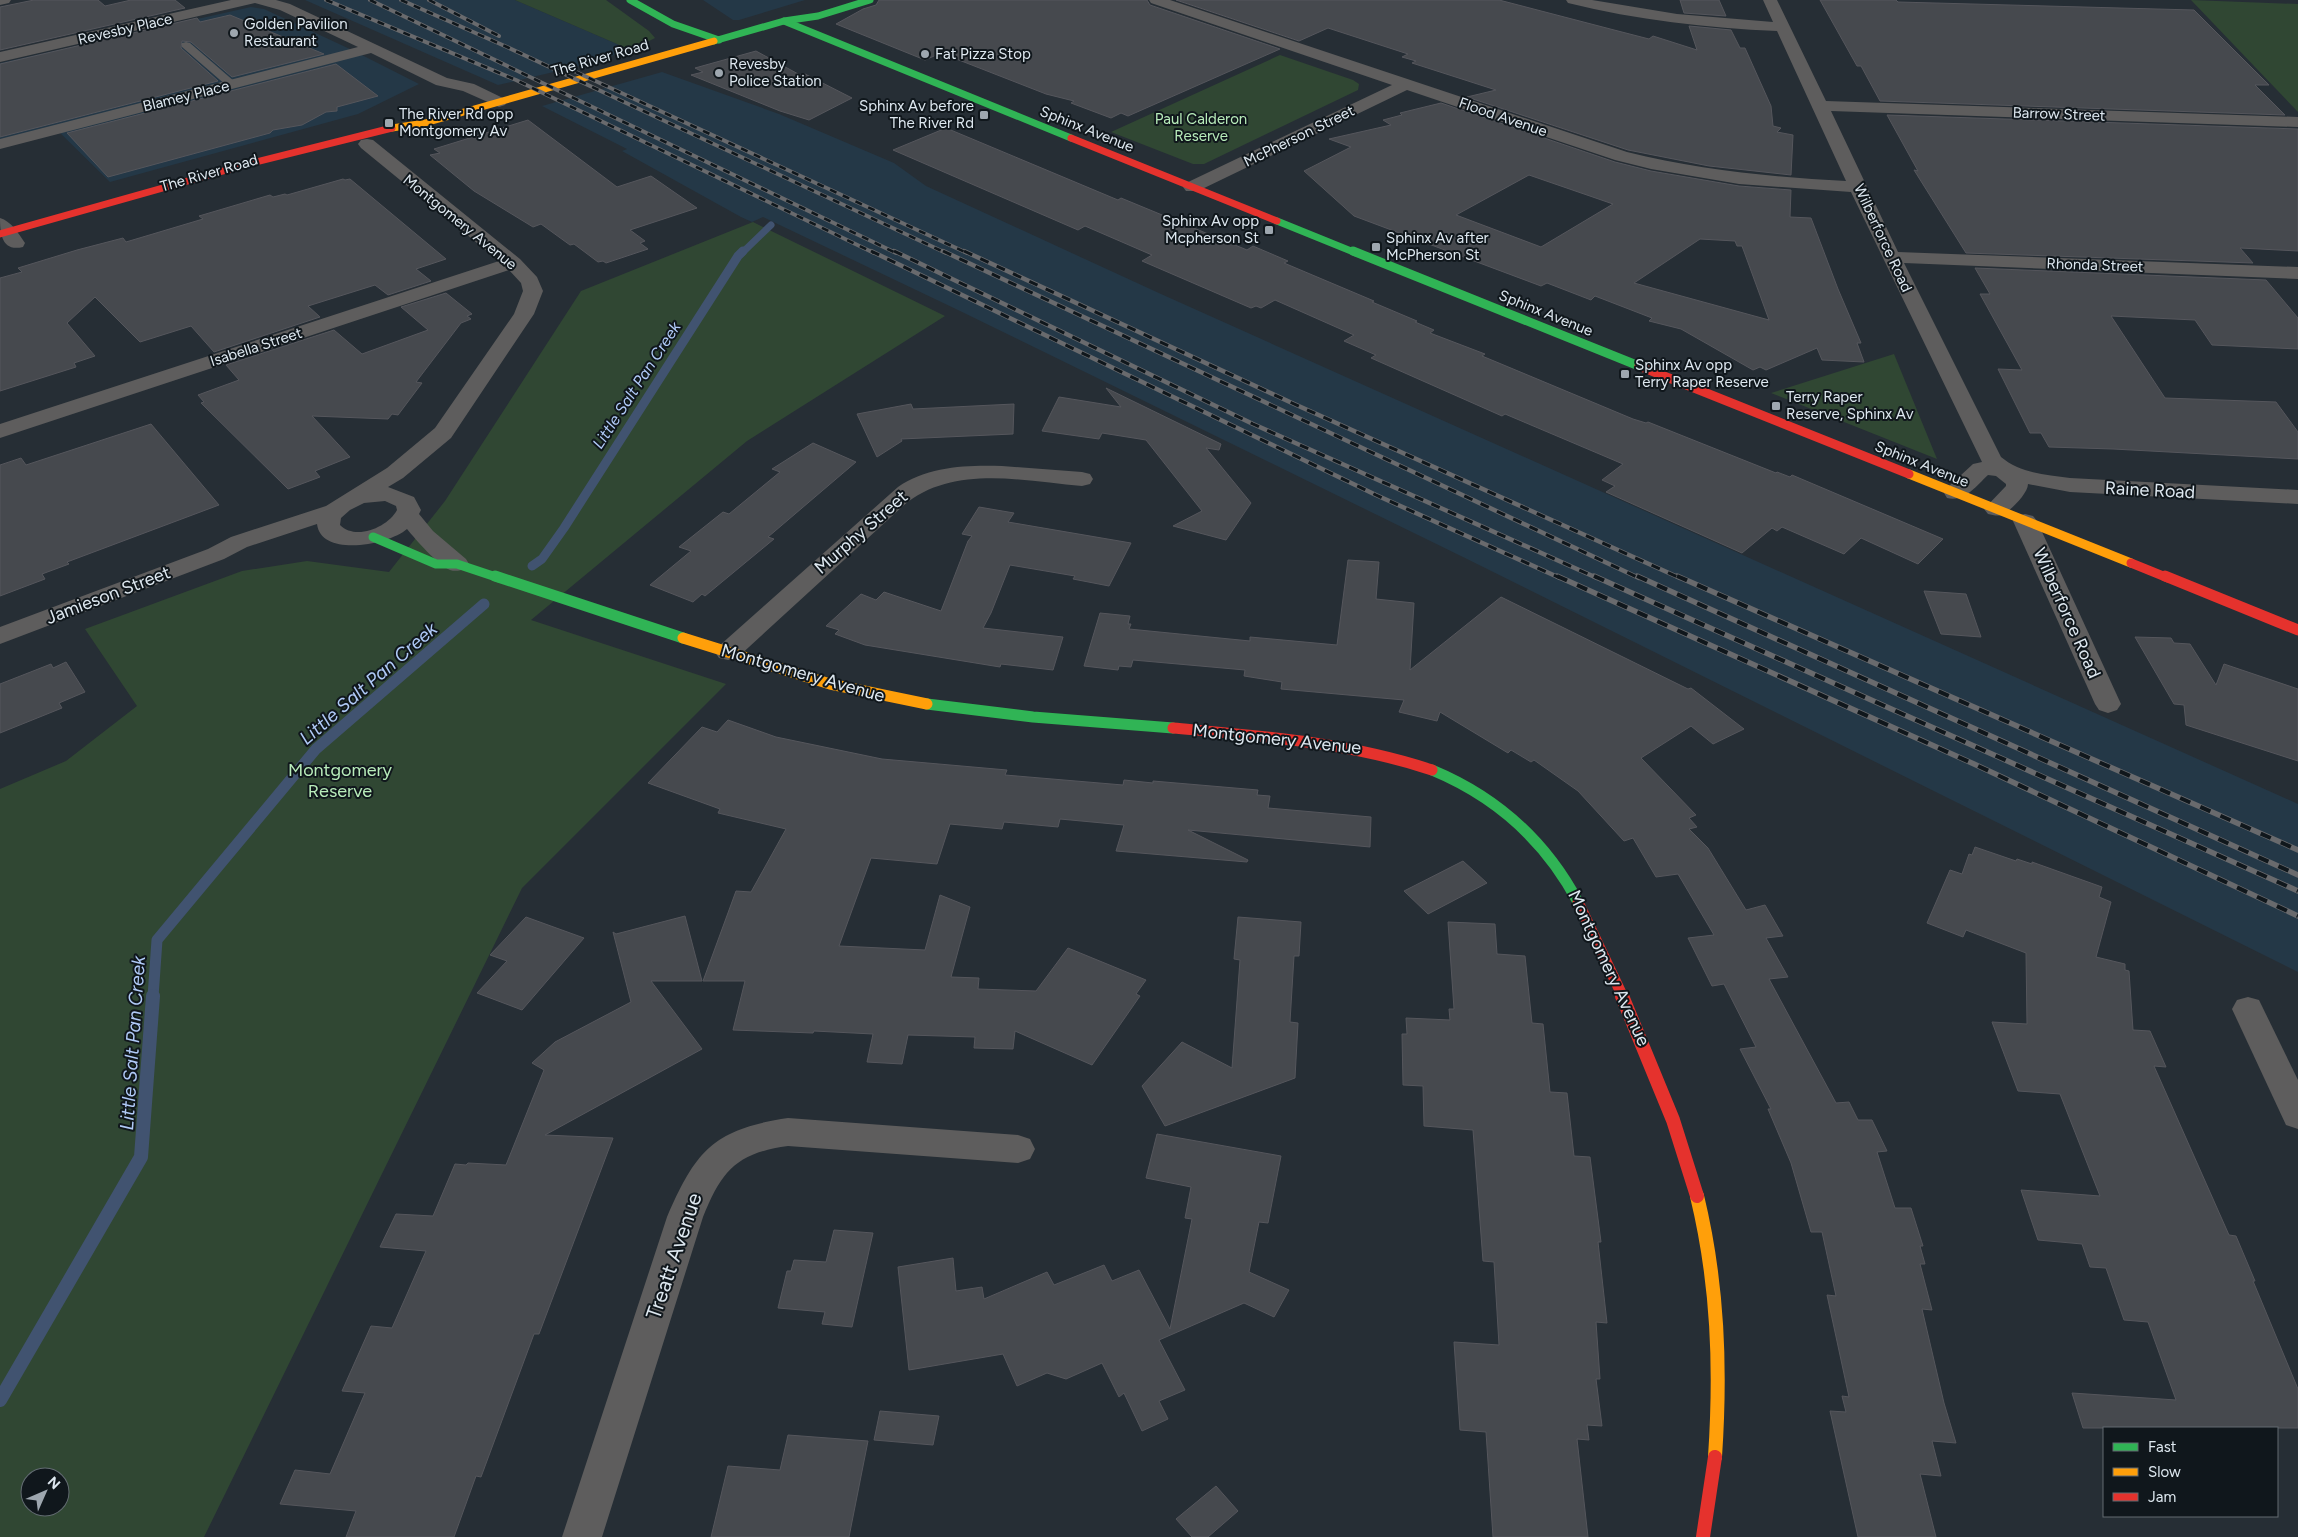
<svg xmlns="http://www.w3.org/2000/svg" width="2298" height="1537" viewBox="0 0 2298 1537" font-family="Figtree,sans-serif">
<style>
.built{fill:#243847}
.green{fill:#304733;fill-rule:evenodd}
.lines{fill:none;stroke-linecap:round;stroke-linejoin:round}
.stream-far3{stroke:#415370;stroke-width:7}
.stream-far2{stroke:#415370;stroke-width:9}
.stream-far1{stroke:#415370;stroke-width:11}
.stream{stroke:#415370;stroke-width:14}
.building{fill:#46494e;stroke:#55565c;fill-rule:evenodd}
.lane{fill:#5e5d5d;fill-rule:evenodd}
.street{fill:#5e5d5d;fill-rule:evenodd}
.fast-far2{stroke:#30b455;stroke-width:7}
.fast-far1{stroke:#30b455;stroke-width:9}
.fast{stroke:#30b455;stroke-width:11}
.slow-far3{stroke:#ff9f0a;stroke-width:7}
.slow-far2{stroke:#ff9f0a;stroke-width:9}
.slow-far1{stroke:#ff9f0a;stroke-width:11}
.slow{stroke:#ff9f0a;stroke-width:14}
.jam-far3{stroke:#e5322d;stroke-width:7}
.jam-far2{stroke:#e5322d;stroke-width:9}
.jam-far1{stroke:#e5322d;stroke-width:11}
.jam{stroke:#e5322d;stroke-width:14}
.rail-far2-casing{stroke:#696a6d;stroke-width:4}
.rail-far1-casing{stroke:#696a6d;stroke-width:4.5}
.rail-casing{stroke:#696a6d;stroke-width:5.5}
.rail-far2{stroke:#10171c;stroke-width:2.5;stroke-dasharray:7;stroke-linecap:butt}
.rail-far1{stroke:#10171c;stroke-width:3;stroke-dasharray:9;stroke-linecap:butt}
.rail{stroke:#10171c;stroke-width:4;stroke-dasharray:11;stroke-linecap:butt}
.poi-dot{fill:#9ea7af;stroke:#10171c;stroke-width:2}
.labels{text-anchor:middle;stroke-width:4;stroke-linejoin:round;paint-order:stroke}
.far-poi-label{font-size:15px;fill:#dee8f0;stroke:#10171c;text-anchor:start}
.far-street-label{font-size:15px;fill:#dee8f0;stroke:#10171c}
.far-park-label{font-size:15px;fill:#b8ecba;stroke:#10171c}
.far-water-label{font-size:16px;font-style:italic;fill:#b0caf7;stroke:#10171c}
.street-label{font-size:18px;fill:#dee8f0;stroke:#10171c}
.park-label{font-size:18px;fill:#b8ecba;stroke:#10171c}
.water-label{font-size:19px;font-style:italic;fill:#b0caf7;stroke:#10171c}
.near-street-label{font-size:21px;fill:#dee8f0;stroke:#10171c}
</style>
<rect width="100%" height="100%" fill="#262e35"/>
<!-- built -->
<g class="built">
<polygon points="305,0 515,0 631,50 579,66 498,85"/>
<polygon points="703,0 805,0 739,20 733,20"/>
<polygon points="251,7 264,9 352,50 419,84 358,114 110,182 54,127 0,140 0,63"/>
<polygon points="662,72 779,114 894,163 926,186 1161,294 2298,804 2298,972 1463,557 958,310 763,217 752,222 741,217 622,151 627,149 542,106"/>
</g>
<!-- green -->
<g class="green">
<polygon points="515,0 606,0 649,31 655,38 631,50"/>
<polygon points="2191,0 2298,4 2298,112"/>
<polygon points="1280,55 1353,80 1359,84 1358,90 1204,164 1193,164 1111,132"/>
<path d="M753,222L945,316L747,441L531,620L726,684L522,888L204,1537H0V789L66,761L137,706L85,629L242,571L307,561L389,572L445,501L581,291ZM30,1477H60V1507H30Z"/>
<polygon points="1894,354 1937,459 1771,393"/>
</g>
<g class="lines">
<!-- stream-far3 -->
<polyline class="stream-far3" points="742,253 771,225"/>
<!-- stream-far2 -->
<polyline class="stream-far2" points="532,566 542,559 564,528 738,256 743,251"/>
<!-- stream-far1 -->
<polyline class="stream-far1" points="153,997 157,940 316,749 484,604"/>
<!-- stream -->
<polyline class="stream" points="0,1400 141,1157 153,996"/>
</g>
<!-- building -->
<g class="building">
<polygon points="34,0 98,0 105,6 131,0 175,0 185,8 0,50 0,7"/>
<polygon points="879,0 1147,0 1150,5 1280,49 1128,116 1121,113 1111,118 1071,103 1074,101 1046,94 941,53 925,60 836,24 863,9 876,5"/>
<polygon points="1176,0 1499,0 1618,31 1649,39 1653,36 1697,50 1689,26 1731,30 1740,48 1745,48 1771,106 1773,126 1781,128 1777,132 1793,135 1791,175 1709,166 1628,150 1467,97 1496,90 1412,63 1416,61 1402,57 1408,54 1328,28 1299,41"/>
<polygon points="1680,0 1719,0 1726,16 1684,13"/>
<polygon points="1820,0 1896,0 1898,2 2194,10 2269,85 2255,85 2285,115 1880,101 1861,66 1857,66"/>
<polygon points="230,15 324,54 232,77 191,42 182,41 181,48 218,81 0,137 0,64 197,18 200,22"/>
<polygon points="756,51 800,75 805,74 852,98 809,120 780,111 691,75 703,72 695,68"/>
<polygon points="336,64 378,96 337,107 337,111 326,112 302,125 273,130 270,133 108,177 67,133"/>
<path d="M1441,103L1615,162L1651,171L1739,186L1791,190L1790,217L1811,218L1838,289L1861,343H1857L1864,362L1822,360L1817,348L1766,370L1760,367L1753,370L1681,329L1649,321L1652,318L1595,296L1591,300L1547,283L1541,286L1354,216L1304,171L1351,147L1329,139L1391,125L1383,120L1402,115L1400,113ZM1529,175L1613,204L1541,247L1456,215ZM1700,239L1735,241L1737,246H1742L1769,320L1634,283Z"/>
<polygon points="1887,115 2298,129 2298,251 2240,248 2253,263 1966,253 1914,170 1918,171"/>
<polygon points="528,120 617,187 651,176 697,208 630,230 645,241 640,243 648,249 606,263 603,261 598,262 574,244 570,245 541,224 533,227 474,191 430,155 440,153 434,149"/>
<polygon points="946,128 1118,200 1121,198 1247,250 1253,246 1288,261 1284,263 1374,301 1372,302 1417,321 1415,322 1434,330 1430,333 1485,354 1482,356 1633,419 1646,423 1648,422 1776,473 1777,472 1790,477 1792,475 1943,539 1918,564 1861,538 1844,554 1782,527 1777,531 1772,528 1742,553 1606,492 1615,486 1602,480 1623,464 1505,414 1502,416 1371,358 1376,355 1344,341 1354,335 1275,300 1261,308 1256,306 1251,308 1142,261 1152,255 1085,226 1078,230 893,150"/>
<polygon points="343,179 345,180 350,179 446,259 416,269 431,281 388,295 375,285 308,306 320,317 214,352 191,326 140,342 95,297 67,323 95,356 74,363 76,367 0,391 0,278 22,272 18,268 77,250 123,238 126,242 203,219 199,216 270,195 273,197 285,194 287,195"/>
<polygon points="1975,268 2266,280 2298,318 2298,349 2212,345 2195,320 2111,316 2165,398 2276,402 2298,432 2298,459 2113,449 2049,447 2041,433 2030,433 1998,369 2022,370 1980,294 1990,294"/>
<polygon points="446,293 472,314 467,316 471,319 461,323 416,382 422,383 398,415 392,414 388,419 312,416 350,457 315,471 320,477 288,489 201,403 204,402 198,395 239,380 226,365 334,330 362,354 428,330 401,307"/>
<polygon points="1106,388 1221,444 1219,450 1206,448 1251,503 1226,540 1173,526 1202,511 1146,440 1102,433 1099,439 1042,431 1059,397 1121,407"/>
<polygon points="911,404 913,409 1014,404 1013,434 901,439 902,441 877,457 857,414"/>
<polygon points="151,424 219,505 67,562 69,564 42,574 45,579 0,596 0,465 21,458 26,465"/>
<polygon points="813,443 856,462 768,537 774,539 705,596 702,594 693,602 650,585 691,551 679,547 723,512 729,514 780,472 772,469"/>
<polygon points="979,507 1014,513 1008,522 1131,543 1109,586 1073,579 1075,576 1010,565 991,613 983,628 1063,637 1053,670 1001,664 1000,667 865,645 835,634 839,630 826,626 861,594 876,600 884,592 941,611 968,541 972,536 962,534"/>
<polygon points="1348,560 1379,562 1376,599 1414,603 1410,670 1501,597 1688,689 1691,688 1744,729 1713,744 1691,726 1641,758 1696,815 1689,818 1697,827 1689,829 1708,848 1746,910 1765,905 1783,936 1766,938 1788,977 1769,979 1836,1103 1849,1102 1858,1120 1872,1120 1887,1151 1877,1152 1895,1208 1911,1208 1923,1246 1920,1246 1925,1264 1920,1264 1932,1310 1922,1309 1944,1403 1956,1443 1932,1441 1941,1476 1920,1474 1936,1537 1858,1537 1830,1411 1846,1412 1842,1396 1849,1397 1827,1295 1836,1296 1822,1232 1811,1232 1791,1163 1768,1109 1771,1109 1740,1049 1756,1047 1724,984 1712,986 1688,938 1714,935 1678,874 1656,877 1633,838 1624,841 1578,791 1534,760 1531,762 1511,750 1508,753 1440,712 1437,721 1399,712 1404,700 1281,689 1282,682 1244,676 1245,670 1133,660 1131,667 1119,666 1118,670 1084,666 1100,613 1130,616 1128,624 1131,624 1129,629 1250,641 1250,637 1337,645"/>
<polygon points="1924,591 1966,594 1981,637 1941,634"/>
<polygon points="2135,637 2171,638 2174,643 2190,644 2216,685 2224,664 2298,689 2298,761 2186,725 2184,705 2174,704"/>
<polygon points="66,662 85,692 59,703 62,708 0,733 0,684 51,664 53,668"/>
<polygon points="728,720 776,737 882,759 1007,770 1005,775 1123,785 1124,780 1153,783 1153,781 1258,790 1257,795 1270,796 1268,808 1371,817 1370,847 1188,830 1248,860 1247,862 1116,851 1124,825 1060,819 1058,827 1004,822 1002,829 950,824 937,864 871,858 839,946 925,950 940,895 970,907 951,977 979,978 978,989 1036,991 1068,948 1146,980 1136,994 1140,996 1092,1065 1015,1031 1013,1049 974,1048 975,1037 908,1035 902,1064 867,1062 873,1034 814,1031 813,1033 733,1030 745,981 703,981 736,891 751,892 786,829 718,813 720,809 648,783 702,727 717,732"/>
<polygon points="1975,847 2016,861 2017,859 2032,864 2032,862 2102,887 2099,897 2111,902 2096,957 2125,964 2125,970 2129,971 2133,1030 2150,1031 2166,1067 2154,1066 2229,1235 2236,1236 2255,1281 2253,1281 2298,1389 2298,1428 2083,1428 2072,1393 2176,1400 2148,1322 2124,1320 2106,1268 2090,1267 2082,1244 2038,1240 2021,1190 2100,1196 2060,1094 2018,1091 1992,1022 2027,1024 2026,953 1966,930 1963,937 1927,923 1950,870 1962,874 1969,854 1972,855"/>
<polygon points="1463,861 1487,883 1428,914 1404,891"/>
<polygon points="685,916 702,981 651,981 702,1049 545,1135 613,1138 539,1334 534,1334 481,1477 476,1476 454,1537 346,1537 356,1511 280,1504 295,1470 330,1474 365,1393 342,1391 371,1326 392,1328 426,1251 380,1247 396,1214 433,1216 455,1164 466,1165 468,1163 506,1165 544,1070 532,1063 555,1042 631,1002 613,932 616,934"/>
<polygon points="526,917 584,938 522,1010 477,993 507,961 490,955"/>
<polygon points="1238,917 1301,922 1299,956 1294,956 1290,1022 1298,1023 1295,1078 1165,1126 1142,1086 1182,1042 1232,1068 1240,960 1234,959"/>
<polygon points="1448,922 1495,924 1497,954 1525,956 1532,1023 1543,1024 1550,1092 1567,1093 1574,1156 1590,1157 1601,1242 1598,1242 1607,1323 1596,1322 1600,1379 1596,1379 1602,1426 1587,1425 1589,1440 1577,1439 1588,1537 1493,1537 1486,1432 1460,1430 1454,1342 1499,1345 1494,1262 1483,1261 1473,1130 1424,1126 1423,1086 1403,1085 1402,1034 1407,1034 1406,1018 1450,1020 1449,1009 1454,1009"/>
<polygon points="1157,1134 1281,1156 1268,1223 1259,1222 1249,1272 1289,1290 1274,1317 1244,1303 1159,1340 1185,1390 1159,1401 1168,1419 1142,1431 1124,1393 1119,1397 1102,1363 1066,1379 1047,1373 1017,1386 1003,1354 909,1370 898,1267 953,1258 956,1291 982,1287 984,1299 1047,1272 1054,1285 1104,1265 1112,1281 1139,1270 1170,1329 1192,1219 1185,1218 1191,1187 1146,1178"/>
<polygon points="834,1230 873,1233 852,1327 822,1324 825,1312 778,1308 787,1271 791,1271 794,1260 826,1262"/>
<polygon points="880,1411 939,1416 933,1445 874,1440"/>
<polygon points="788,1435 868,1441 849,1537 711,1537 728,1466 780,1470"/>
<polygon points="1216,1486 1238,1511 1208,1537 1192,1537 1176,1519"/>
</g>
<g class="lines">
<!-- lane -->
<polygon class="lane" points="186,42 190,43 235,82 235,86 227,86 182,47 182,43"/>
<!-- street -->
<g class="street">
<polygon points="0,0 11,0 9,3 0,5"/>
<polygon points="231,0 276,0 290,4 447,78 474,84 505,99 507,102 505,105 499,107 463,91 436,85 371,53 0,149 0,139 358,47 280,10 255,3 0,62 0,52"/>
<path d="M1149,0H1170L1627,152C1699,170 1772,177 1846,181L1777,31C1707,28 1637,20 1568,3L1566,0H1592L1677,14L1773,22L1763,0H1777L1826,101L2298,117V127L1831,111L1898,252L2298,267V279L1904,263L2001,457C2020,473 2046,475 2070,478L2298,490V504L2070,492L2028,484C2028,493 2012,509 2004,514C1999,517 1993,515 1988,514L1984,509L2006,486V484L1996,476L1988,475C1975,487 1965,502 1947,498L1944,493L1947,488L1973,464L1982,462L1851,192L1739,184L1651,169L1615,160L1407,90L1198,191H1186L1183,187L1186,183L1392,85L1151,3Z"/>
<path d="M367,139L373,140L520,259L537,277L543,291L534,314L451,438L403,478L388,487L414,497L421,510L419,514L433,531L466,559L469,564L466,569C460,570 456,572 450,570C437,564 416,540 407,529C389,545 321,558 317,524L247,547L224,559L0,644V627L208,549L231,537L326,506L387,468L435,428L514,314L523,291L521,283L509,270L0,438V424L499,261L361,148L358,144L361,140ZM385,501L396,506L397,510C388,527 356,541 340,525L341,518L350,510L364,503Z"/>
<path d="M0,218C11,221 19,234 25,243L23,247C2,252 0,234 0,218Z"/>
<path d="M1002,466L1082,472L1090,474L1093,479L1090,484L1082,486C1023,481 952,464 903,506L737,658L728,660L719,658L715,652L719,646L898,487C928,466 967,465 1002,466Z"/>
<polygon points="2025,514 2033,516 2037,521 2121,704 2117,710 2108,713 2099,710 2095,704 2013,521 2017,516"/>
<polygon points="2248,997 2259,1000 2298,1080 2298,1129 2286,1125 2232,1009 2237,1000"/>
<path d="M788,1118L1018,1135L1030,1139L1035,1149L1030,1159L1018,1163L788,1146C737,1153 722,1170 703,1217L602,1537H562L667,1217C696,1150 714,1129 788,1118Z"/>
</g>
<!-- fast-far2 -->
<g class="fast-far2">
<polyline points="630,0 673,24 719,40"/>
<polyline points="784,21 1071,138"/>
<polyline points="714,41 784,21 818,16 870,0"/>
<polyline points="1277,221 1356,253"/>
</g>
<!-- fast-far1 -->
<g class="fast-far1">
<polyline points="1353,251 1639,366"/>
<polyline points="373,537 436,564 457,564 499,578"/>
</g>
<!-- fast -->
<g class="fast">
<polyline points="495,576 683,638"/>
<polyline points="927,704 1033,717 1173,728"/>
<path d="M1432,770C1497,797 1545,840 1578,902"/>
</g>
<!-- slow-far3 -->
<polyline class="slow-far3" points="392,128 425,123 714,41"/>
<!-- slow-far2 -->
<polyline class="slow-far2" points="1909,474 2131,563"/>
<!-- slow-far1 -->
<polyline class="slow-far1" points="683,638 830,684 927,704"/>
<!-- slow -->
<path class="slow" d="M1697,1196C1718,1283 1721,1368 1715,1457"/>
<!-- jam-far3 -->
<g class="jam-far3">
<polyline points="1071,138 1277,221"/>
<polyline points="0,234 248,164 392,128"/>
</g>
<!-- jam-far2 -->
<g class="jam-far2">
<polyline points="1639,366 1909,474"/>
<polyline points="2131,563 2168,578"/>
</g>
<!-- jam-far1 -->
<g class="jam-far1">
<polyline points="2165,576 2298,630"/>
<path d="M1173,728C1261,736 1348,742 1432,770"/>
<polyline points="1578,902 1623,997"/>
</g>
<!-- jam -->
<g class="jam">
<polyline points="1622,996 1673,1120 1697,1196"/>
<polyline points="1703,1537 1715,1457"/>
</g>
<defs>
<g id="rail-far2">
<polyline points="326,0 516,80 874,253"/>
<polyline points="370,0 896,253"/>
<polyline points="401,0 507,47 946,253"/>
<polyline points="429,0 499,36"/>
<polyline points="576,72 967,253"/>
</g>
<g id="rail-far1">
<polyline points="871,251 1376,495 1560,578"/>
<polyline points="894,251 1253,424 1597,578"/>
<polyline points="943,251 1639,578"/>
<polyline points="964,251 1292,403 1680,578"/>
</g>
<g id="rail">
<polyline points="1557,576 1974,764 2298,916"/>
<polyline points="1594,576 2298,891"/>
<polyline points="1637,576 2298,875"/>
<polyline points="1677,576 2298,850"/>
</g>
</defs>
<!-- rail-far2 casing -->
<use href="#rail-far2" class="rail-far2-casing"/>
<!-- rail-far1 casing -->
<use href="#rail-far1" class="rail-far1-casing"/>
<!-- rail casing -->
<use href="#rail" class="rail-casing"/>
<!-- rail-far2 -->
<use href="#rail-far2" class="rail-far2"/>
<!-- rail-far1 -->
<use href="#rail-far1" class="rail-far1"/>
<!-- rail -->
<use href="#rail" class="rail"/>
</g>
<!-- markers -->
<g class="poi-dot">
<circle cx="234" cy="33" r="5"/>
<circle cx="925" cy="54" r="5"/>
<circle cx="719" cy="73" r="5"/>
<rect x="979" y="110" width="10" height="10" rx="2.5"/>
<rect x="384" y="118" width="10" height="10" rx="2.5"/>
<rect x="1264" y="225" width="10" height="10" rx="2.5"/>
<rect x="1371" y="242" width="10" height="10" rx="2.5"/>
<rect x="1620" y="369" width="10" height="10" rx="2.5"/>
<rect x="1771" y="401" width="10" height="10" rx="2.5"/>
</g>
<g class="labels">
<!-- far-poi labels -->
<g class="far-poi-label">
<text x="244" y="29">Golden Pavilion<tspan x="244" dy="17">Restaurant</tspan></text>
<text x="935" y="59">Fat Pizza Stop</text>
<text x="729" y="69">Revesby<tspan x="729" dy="17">Police Station</tspan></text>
<text x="974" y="111" text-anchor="end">Sphinx Av before<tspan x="974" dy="17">The River Rd</tspan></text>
<text x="399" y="119">The River Rd opp<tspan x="399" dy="17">Montgomery Av</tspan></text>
<text x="1259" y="226" text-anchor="end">Sphinx Av opp<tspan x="1259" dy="17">Mcpherson St</tspan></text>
<text x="1386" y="243">Sphinx Av after<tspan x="1386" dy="17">McPherson St</tspan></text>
<text x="1635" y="370">Sphinx Av opp<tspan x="1635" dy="17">Terry Raper Reserve</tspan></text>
<text x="1786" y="402">Terry Raper<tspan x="1786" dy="17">Reserve, Sphinx Av</tspan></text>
</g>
<!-- far-street labels -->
<g class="far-street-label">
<text transform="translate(125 29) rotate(-13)" y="5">Revesby Place</text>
<text transform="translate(600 58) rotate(-16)" y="5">The River Road</text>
<text transform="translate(186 96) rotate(-14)" y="5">Blamey Place</text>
<text transform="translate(2059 114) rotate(2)" y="5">Barrow Street</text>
<text transform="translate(1503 117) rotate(19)" y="5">Flood Avenue</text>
<text transform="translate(1087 129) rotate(22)" y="5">Sphinx Avenue</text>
<text transform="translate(1299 136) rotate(-26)" y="5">McPherson Street</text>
<text transform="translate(209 173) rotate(-16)" y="5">The River Road</text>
<text transform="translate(460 222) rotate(39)" y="5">Montgomery Avenue</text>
<text transform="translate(1883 238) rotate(65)" y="5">Wilberforce Road</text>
<text transform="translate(2095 265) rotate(2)" y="5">Rhonda Street</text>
<text transform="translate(1546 313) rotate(22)" y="5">Sphinx Avenue</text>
<text transform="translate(256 347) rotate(-18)" y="5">Isabella Street</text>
<text transform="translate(1922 464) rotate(22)" y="5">Sphinx Avenue</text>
</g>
<!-- far-park labels -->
<g class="far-park-label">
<text x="1201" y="124">Paul Calderon<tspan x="1201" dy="17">Reserve</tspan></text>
</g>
<!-- far-water labels -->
<g class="far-water-label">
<text transform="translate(636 385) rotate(-57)" y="6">Little Salt Pan Creek</text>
</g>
<!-- street labels -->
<g class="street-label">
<text transform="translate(2150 490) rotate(3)" y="6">Raine Road</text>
<text transform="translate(861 532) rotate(-41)" y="6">Murphy Street</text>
<text transform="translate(108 595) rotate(-21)" y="6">Jamieson Street</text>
<text transform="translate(2067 613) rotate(66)" y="6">Wilberforce Road</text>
<text transform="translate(803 673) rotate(16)" y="6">Montgomery Avenue</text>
<text transform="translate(1277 739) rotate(6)" y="6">Montgomery Avenue</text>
<text transform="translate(1609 968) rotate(65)" y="6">Montgomery Avenue</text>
</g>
<!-- park labels -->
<g class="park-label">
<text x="340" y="776">Montgomery<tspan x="340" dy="21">Reserve</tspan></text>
</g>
<!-- water labels -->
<g class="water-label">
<text transform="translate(368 683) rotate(-41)" y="7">Little Salt Pan Creek</text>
<text transform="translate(132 1043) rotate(-86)" y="7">Little Salt Pan Creek</text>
</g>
<!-- near-street labels -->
<g class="near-street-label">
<text transform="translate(674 1256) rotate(-71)" y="7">Treatt Avenue</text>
</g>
</g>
<!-- legend -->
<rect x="2103" y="1427" width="175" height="90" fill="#10171c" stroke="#626b71"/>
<rect x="2113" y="1443" width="25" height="8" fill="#30b455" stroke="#626b71"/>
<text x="2148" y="1452" font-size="15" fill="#dee8f0">Fast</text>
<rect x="2113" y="1468" width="25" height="8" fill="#ff9f0a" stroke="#626b71"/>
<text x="2148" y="1477" font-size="15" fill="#dee8f0">Slow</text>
<rect x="2113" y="1493" width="25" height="8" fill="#e5322d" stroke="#626b71"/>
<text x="2148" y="1502" font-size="15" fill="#dee8f0">Jam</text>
<!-- north arrow -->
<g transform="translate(45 1492) rotate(45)"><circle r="24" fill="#10171c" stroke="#626b71"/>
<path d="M0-4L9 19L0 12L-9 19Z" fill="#9ea7af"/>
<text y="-8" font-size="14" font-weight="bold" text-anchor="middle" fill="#dee8f0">N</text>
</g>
</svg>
